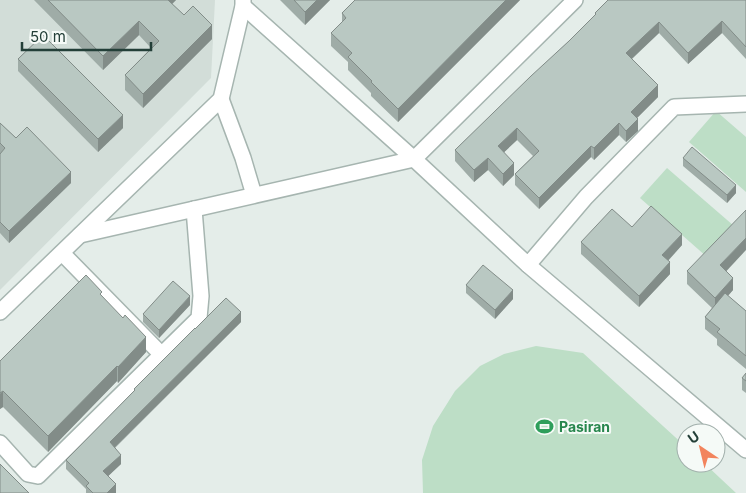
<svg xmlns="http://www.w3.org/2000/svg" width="746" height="493" viewBox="0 0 746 493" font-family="Inter,sans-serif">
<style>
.built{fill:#d2ddd8}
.green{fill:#bddec6}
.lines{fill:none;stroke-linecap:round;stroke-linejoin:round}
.minor-casing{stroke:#a6b5b0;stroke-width:18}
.minor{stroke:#fff;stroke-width:15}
.wall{fill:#9faca7}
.shaded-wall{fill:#828c88}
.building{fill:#b9c8c2;stroke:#828c88}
.labels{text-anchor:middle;stroke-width:4;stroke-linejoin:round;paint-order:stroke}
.leisure-label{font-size:14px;font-weight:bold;fill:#27864d;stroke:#f5faf7;text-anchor:start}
</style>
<rect width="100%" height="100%" fill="#e4ede9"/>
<!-- built -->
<polygon class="built" points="0,0 215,0 211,78 0,290"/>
<!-- green -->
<g class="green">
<polygon points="716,111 746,137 746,192 689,142"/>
<polygon points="667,168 734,226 707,257 640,198"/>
<polygon points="536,346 583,353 686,447 686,463 704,463 736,493 423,493 422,460 433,426 455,391 480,366 504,354"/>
</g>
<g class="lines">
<defs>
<g id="minor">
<polyline points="243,6 414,159 528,265 586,197 674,107 746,104"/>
<polyline points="221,99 243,158 254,195"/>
<polyline points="80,235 414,159 575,0"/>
<polyline points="62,253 162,355"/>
<polyline points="528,265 746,450"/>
<polyline points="0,312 221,99 243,6 243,0"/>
<polyline points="0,443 28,474 38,476 199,318 201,296 194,209"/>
</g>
</defs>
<!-- minor casing -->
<use href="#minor" class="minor-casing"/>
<!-- minor -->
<use href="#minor" class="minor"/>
</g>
<!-- wall -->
<g class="wall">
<polygon points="34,0 176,0 172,4 184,15 212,39 143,108 125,90 125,75 151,48 139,35 103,70"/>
<polygon points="280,0 330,0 305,25"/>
<polygon points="355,0 520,0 398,122 371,96 371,93 348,70 348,62 331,46 331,33 342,22 342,13"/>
<polygon points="746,0 746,59 722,33 688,64 659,33 632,59 658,97 637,118 638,131 626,142 619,135 594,160 591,157 539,209 515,185 515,174 533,156 517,140 504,152 514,175 503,186 488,170 474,182 455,161 455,150 595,16 595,13"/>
<polygon points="18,59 123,128 98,152 18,71"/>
<polygon points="0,123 16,138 71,183 9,243 0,233"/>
<polygon points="683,158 736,193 727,203 683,166"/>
<polygon points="632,227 682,245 668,261 670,274 639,307 581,254 581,242"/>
<polygon points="687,271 726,271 733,290 728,296 746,311 746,369 717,345 717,339 705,329 705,317 712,308 687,284"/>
<polygon points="466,285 513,299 495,319 466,293"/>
<polygon points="102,297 146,352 118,383 117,381 48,452 3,407 0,409 0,361"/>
<polygon points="190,305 159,338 143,322 143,314"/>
<polygon points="241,322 115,448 121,464 108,476 116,493 86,493 86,489 66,469 66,460 134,391 134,389 195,329"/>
<polygon points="746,373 746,393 742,390 742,378"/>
</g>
<!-- shaded-wall -->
<g class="shaded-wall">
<polygon points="165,0 176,0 165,11"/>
<polygon points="317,0 330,0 305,25 305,12"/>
<polygon points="506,0 520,0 398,122 398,109"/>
<polygon points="139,21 139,35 103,70 103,56"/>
<polygon points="722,21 722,33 688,64 688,53"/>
<polygon points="659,22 659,33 626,64 626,53"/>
<polygon points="212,25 212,39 143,108 143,94"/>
<polygon points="658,85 658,97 631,124 631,112"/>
<polygon points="123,115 123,128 98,152 98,139"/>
<polygon points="638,119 638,131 626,142 626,131"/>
<polygon points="619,123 619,135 594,160 594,148"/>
<polygon points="517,128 517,140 498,158 498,146"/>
<polygon points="591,146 591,157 539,209 539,198"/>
<polygon points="488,158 488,170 474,182 474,170"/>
<polygon points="514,163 514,175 503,186 503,174"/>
<polygon points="71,172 71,183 9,243 9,231"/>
<polygon points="736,185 736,193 727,203 727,195"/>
<polygon points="682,234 682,245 662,267 662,255"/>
<polygon points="746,238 746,250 720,278 720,265"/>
<polygon points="670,262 670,274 639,307 639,296"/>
<polygon points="733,278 733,290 715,310 715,298"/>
<polygon points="513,290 513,299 495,319 495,310"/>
<polygon points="190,296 190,305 159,338 159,330"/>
<polygon points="241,312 241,322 110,452 110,442"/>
<polygon points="146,337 146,352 118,383 118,367"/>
<polygon points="117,366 117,381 48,452 48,436"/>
<polygon points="3,391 3,407 0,409 0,394"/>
<polygon points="121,455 121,464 103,481 103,471"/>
<polygon points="116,484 116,493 107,493"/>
</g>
<!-- building -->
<g class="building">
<polygon points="48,0 168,0 184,15 193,6 212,25 143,94 125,75 159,41 139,21 103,56"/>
<polygon points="294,0 317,0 305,12"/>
<polygon points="355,0 506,0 398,109 371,82 372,81 348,57 352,53 331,33 346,18 342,13"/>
<polygon points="608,0 746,0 746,47 722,21 688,53 659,22 626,53 658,85 631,112 638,119 626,131 619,123 594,148 591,146 539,198 515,174 539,151 517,128 498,146 514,163 503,174 488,158 474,170 455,150 531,76 569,41 596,14 595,13"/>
<polygon points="43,35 123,115 98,139 18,59"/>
<polygon points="0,123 16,138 27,127 71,172 9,231 0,222 0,154 5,148 0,143"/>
<polygon points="692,147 736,185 727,195 683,158"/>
<polygon points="651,206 682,234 662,255 670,262 639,296 581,242 612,209 632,227"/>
<polygon points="746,210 746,238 720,265 733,278 715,298 687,271"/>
<polygon points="483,265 513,290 495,310 466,285"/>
<polygon points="86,275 102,292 100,294 123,318 125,315 146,337 118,367 117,366 48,436 3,391 0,393 0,361"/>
<polygon points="173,281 190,296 159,330 143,314"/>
<polygon points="725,293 746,311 746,356 717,332 720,329 705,317"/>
<polygon points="226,298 241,312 110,442 121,455 103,471 116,484 107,493 93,493 86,486 89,483 66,460 135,390 134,389 195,328 195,329"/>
<polygon points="746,373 746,381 742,378"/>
<polygon points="0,464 29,493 0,493"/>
</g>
<!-- icons -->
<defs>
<symbol id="stadium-bare" viewBox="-9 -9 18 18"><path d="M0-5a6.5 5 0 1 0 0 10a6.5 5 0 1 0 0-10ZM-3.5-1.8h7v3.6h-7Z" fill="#2e9e5b" stroke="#f5faf7" stroke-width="2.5" paint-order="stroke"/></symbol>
</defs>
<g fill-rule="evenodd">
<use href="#stadium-bare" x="532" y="414" width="25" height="25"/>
</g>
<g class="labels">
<!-- leisure labels -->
<g class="leisure-label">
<text x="559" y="432">Pasiran</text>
</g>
</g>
<!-- north arrow -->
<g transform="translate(701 448) rotate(325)"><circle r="24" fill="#f5faf7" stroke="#a1afab"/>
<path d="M0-4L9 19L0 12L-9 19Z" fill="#f2845d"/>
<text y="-8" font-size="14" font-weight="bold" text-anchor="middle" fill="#233f38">U</text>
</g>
<!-- scale -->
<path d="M22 42v8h129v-8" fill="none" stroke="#233f38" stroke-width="2.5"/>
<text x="30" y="42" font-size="15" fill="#233f38" stroke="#f5faf7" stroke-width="4" paint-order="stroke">50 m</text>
</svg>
